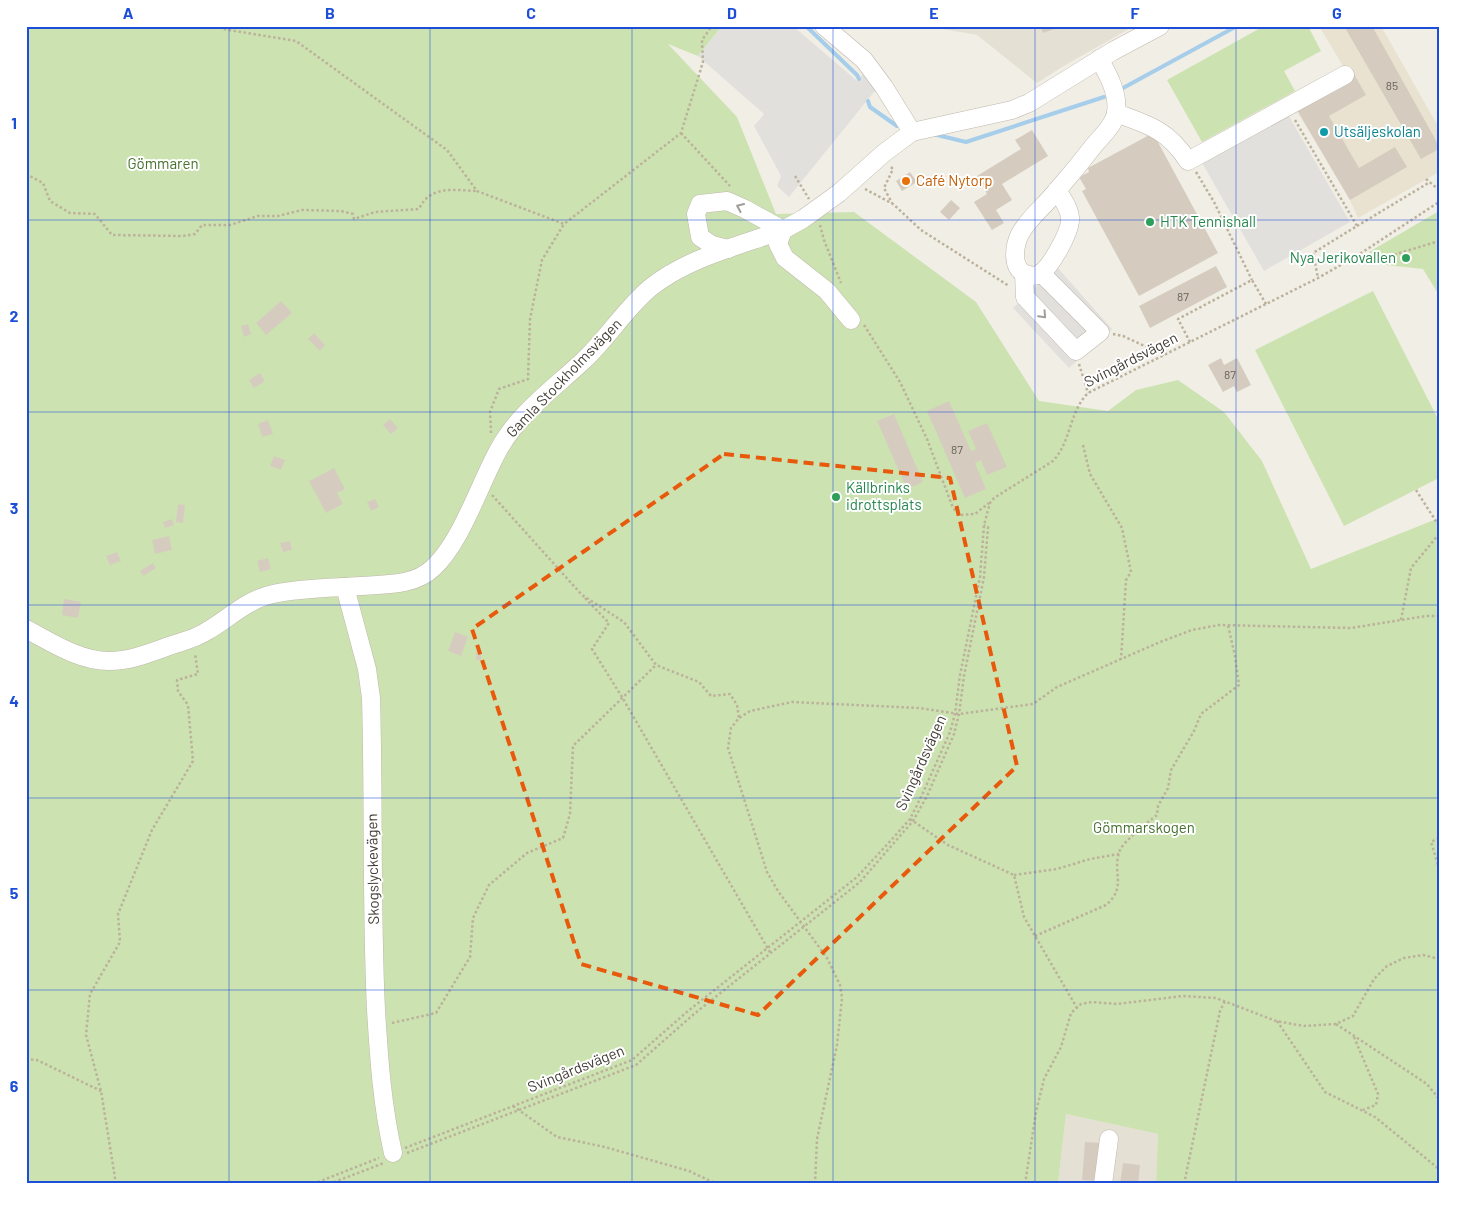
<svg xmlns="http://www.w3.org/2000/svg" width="1465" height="1210" viewBox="0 0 1465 1210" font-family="Barlow,sans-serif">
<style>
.residential{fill:#e5e0d4}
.education{fill:#e9e2d0}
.green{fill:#cce3b1}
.parking{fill:#e2e0dd}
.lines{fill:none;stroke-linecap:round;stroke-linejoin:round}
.stream{stroke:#a6ceea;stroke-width:4}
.building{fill:#d5ccbf}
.minor-casing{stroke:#bfb8ac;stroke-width:19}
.path{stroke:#bcb19b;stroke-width:2.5;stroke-dasharray:2.5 2.5;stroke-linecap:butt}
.minor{stroke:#fff;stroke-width:18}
.oneway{stroke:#a19e9a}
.marked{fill:none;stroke:#e8590c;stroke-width:4;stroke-dasharray:10 6;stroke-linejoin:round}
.grid{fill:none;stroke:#1d4ed8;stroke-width:1;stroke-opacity:0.55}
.culture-dot{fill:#0f9aa8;stroke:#fff;stroke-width:2}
.food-dot{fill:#e8710a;stroke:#fff;stroke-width:2}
.leisure-dot{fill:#2e9e5b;stroke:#fff;stroke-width:2}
.labels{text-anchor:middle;stroke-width:4;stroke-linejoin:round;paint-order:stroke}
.number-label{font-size:12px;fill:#686258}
.culture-label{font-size:15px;fill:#0d838f;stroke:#fff;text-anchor:start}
.park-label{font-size:15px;fill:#47702e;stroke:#fff}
.food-label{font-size:15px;fill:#c56008;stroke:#fff;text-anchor:start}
.leisure-label{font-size:15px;fill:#27864d;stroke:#fff;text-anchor:start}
.street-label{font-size:15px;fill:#433e36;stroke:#fff}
.neatline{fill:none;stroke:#1d4ed8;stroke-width:2}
.grid-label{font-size:16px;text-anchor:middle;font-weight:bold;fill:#1d4ed8}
</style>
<rect width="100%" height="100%" fill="#f1eee6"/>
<!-- residential -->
<g class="residential">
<polygon points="926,26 1134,26 1062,67 1037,83 977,35"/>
<polygon points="1066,1114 1158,1134 1156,1184 1058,1184"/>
</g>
<!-- education -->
<polygon class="education" points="1319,26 1381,26 1439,128 1439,172 1358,218 1350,200 1295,108 1349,76"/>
<!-- green -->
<g class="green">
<polygon points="26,26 722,26 698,56 668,44 737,117 776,214 854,212 976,302 1039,401 1108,411 1136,390 1178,380 1224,412 1262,461 1311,569 1439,518 1439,1184 1156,1184 1158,1134 1066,1114 1058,1184 26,1184"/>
<polygon points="1264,26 1308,26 1321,51 1284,71 1295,91 1202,142 1167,80"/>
<polygon points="1439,211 1439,295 1423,269 1378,264 1369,252"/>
<polygon points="1373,291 1439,421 1439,478 1344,526 1255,350"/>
</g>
<!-- parking -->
<g class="parking">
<polygon points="722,26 793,26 857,81 867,69 882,82 789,197 777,186 781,176 754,126 764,114 698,56"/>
<polygon points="1286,111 1350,222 1264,271 1201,161"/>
<polygon points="1057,267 1112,329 1069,368 1013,308"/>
</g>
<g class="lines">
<!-- stream -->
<g class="stream">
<polyline points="806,26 857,75 859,79"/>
<polyline points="1123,88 1237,26"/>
<polyline points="868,101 870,107 897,126"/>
<polyline points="933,134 966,142 1104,97"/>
</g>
</g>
<!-- building -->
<g class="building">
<polygon points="1040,26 1060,26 1060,27 1043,33"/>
<polygon points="1344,26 1372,26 1439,146 1439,149 1421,159"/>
<polygon points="1354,74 1366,95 1329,116 1359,168 1395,147 1407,167 1350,200 1296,108"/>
<polygon points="1032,130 1048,156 1002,184 1012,200 996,210 1004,223 992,230 974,202 987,194 977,176 1021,149 1015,140"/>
<polygon points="1153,133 1218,253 1139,296 1082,191 1086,189 1079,177 1089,172 1088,168"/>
<polygon points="910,172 917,182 902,191 896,181"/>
<polygon points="951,200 960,208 949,220 940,212"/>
<polygon points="1216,266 1227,287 1150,328 1139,306"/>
<polygon points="281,301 292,313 266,335 256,323"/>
<polygon points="248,324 251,334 244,337 241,326"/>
<polygon points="314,333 325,345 320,351 308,339"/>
<polygon points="1221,358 1224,365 1237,358 1251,385 1237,392 1234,386 1223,392 1208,365"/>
<polygon points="260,373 265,381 254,388 249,380"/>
<polygon points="949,401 971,451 976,449 968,431 987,423 1007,467 987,475 981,460 975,463 986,489 965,498 927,411"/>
<polygon points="894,414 923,482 907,489 877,421"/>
<polygon points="390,419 398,428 391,434 383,425"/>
<polygon points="268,420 273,434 262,437 258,424"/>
<polygon points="274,456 285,460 281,470 270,466"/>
<polygon points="334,468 345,489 337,493 343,504 326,513 309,481"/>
<polygon points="375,499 379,507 371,511 367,502"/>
<polygon points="178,504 185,505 183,523 176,522"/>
<polygon points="172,519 174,525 165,528 163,522"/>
<polygon points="169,536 172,550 155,554 152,540"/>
<polygon points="290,541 292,550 283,552 280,543"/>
<polygon points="117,552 121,561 110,565 106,556"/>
<polygon points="268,558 271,569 260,572 257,561"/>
<polygon points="153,563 156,568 143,576 140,571"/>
<polygon points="64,599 81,602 78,618 62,615"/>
<polygon points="455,632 468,637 461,656 448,651"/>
<rect x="476" y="650" width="5" height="10"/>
<polygon points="1085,1142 1101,1143 1098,1181 1082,1180"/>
<polygon points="1123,1163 1140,1165 1138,1184 1120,1184"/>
</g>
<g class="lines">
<defs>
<g id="minor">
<polyline points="824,26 864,60 884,87 912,132"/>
<path d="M1116,113C1149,125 1168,130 1188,161L1345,75"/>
<path d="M1057,190C1063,200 1071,210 1070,221C1069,234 1051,266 1041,273C1036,277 1032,276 1026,274C1011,269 1014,246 1020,234C1028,219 1043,207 1054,194C1068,178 1082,161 1095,144C1103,135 1114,125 1116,113C1119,94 1108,74 1099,59"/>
<polyline points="728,249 712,245 700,237 696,214 700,204 727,201 745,209 783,230 778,244 785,258 827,291 851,320"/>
<polyline points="1024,274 1025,297 1076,351 1100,332 1041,273"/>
<path d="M345,587L367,669L371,698C374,802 371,906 376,1010C379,1058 382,1105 393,1153"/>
<path d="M26,629C51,642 79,661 109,661C131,661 152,652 172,645C184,641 197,638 207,631C228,619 248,599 273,594C301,588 332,588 361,586C386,584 414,586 433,568C462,541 479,485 499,449C519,413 553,389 583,361C607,339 624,310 650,288C687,258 738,246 783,230L803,219L839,193L884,153L912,132L1012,110L1029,103L1113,51L1160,26"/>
<polyline points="1103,1184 1109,1139"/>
</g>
</defs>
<!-- minor casing -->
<use href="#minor" class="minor-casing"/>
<!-- path -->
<g class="path">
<polyline points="220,26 223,29 296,41 447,150 477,191 564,224 681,133 703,62 702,40 712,26"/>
<polyline points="1295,120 1357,226 1313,253 1318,278"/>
<polyline points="681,133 730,186"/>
<polyline points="891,167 893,169 884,188 892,203"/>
<polyline points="1196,172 1214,202 1252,280"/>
<path d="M26,174L43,183L50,201L70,213L95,214L112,235L183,236L195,234L202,225H230L258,216H278L302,210L341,211L353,214L354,219L375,212L419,209C430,185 454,190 477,191"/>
<polyline points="795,176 809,199"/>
<polyline points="1426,179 1439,190"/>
<polyline points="865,189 893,204 921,230 1009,286"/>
<polyline points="820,225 824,240 841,283"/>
<polyline points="1357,226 1430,182"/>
<polyline points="1355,257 1380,259 1439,241"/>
<polyline points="864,325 900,382 927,439 953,508 960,515 975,514 989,503"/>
<polyline points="1113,334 1123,336 1164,355"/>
<polyline points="1190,342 1178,319 1252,280 1266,304"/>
<polyline points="1079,364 1088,393"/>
<polyline points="491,433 490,412 499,389 528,379 530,319 542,260 564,224"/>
<polyline points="1083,445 1090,474 1122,528 1131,572 1126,580 1121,659"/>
<polyline points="1416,490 1439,526"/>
<polyline points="492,495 582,595 624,622 656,665 699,682 711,696 730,694 737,705 739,718"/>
<polyline points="585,598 609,623 592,649 622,697 771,954"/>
<polyline points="1401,620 1411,568 1439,534"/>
<polyline points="910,819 948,845 1014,875 1024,917 1077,1008"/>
<polyline points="1439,838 1431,842 1439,868"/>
<polyline points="1014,875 1057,869 1090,859 1119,854"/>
<path d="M1035,936L1106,905C1128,886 1111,872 1120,850C1124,841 1148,822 1157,815L1158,806L1168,788L1171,770L1194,731L1201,714L1239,685L1235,656L1228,625"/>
<polyline points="1277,1021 1325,1092 1375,1117 1439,1169"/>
<polyline points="392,1023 436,1013 470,957 473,918 489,885 527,853 563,838 570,814 573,746 656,665"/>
<polyline points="1336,1024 1427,1084 1439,1099"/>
<polyline points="1354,1037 1378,1094 1376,1105 1363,1110"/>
<polyline points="26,1059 37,1060 101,1091"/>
<polyline points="513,1106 557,1137 605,1147 689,1171 717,1184"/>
<path d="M405,1148L632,1060L688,1011L857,877L894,837L910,819L922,795L950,732L955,714L960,675L980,577L984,525L990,503L994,498L1053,461C1071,442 1069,412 1088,393L1318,278L1355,257L1439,202"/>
<polyline points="407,1153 636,1065 694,1014 860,882 913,821 927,796 954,734 959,714 964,676 984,577 988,527 984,525"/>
<polyline points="116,1184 101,1091 86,1035 90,994 120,942 118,914 152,830 193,761 188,705 178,691 177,680 198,674 195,653"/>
<polyline points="313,1184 379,1158"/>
<polyline points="329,1184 384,1163"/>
<polyline points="815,1184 817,1139 837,1045 842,998 840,985 827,958 778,891 767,872 728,748 731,728 739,718 750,711 792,702 919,708 959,714 1033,704 1057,687 1160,642 1192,630 1219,625 1351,628 1426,616 1439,616"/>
<polyline points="1025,1184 1036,1112 1044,1079 1061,1047 1071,1013 1081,1004 1092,1002 1117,1004 1183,996 1216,998 1276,1021 1304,1026 1336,1024 1353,1016 1374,979 1387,966 1404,958 1423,955 1439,959"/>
<polyline points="1184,1184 1220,1011 1225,1001"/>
</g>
<!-- minor -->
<use href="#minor" class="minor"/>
</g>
<!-- one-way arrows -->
<defs><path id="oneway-chevron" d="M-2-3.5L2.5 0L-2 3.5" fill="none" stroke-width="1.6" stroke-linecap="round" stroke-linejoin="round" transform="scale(1.25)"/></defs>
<g class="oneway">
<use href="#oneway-chevron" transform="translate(740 207) rotate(-156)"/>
<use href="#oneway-chevron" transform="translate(1043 315) rotate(47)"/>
</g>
<!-- marked area -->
<path class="marked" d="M724,454L950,478L1017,766L758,1015L581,964L472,629Z"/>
<!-- grid -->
<path class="grid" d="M229,26V1184M430,26V1184M632,26V1184M833,26V1184M1035,26V1184M1236,26V1184M26,220H1439M26,412H1439M26,605H1439M26,798H1439M26,990H1439"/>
<!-- markers -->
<circle class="culture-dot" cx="1324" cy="132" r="5"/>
<circle class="food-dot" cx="906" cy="181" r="5"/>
<g class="leisure-dot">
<circle cx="1150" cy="222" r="5"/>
<circle cx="1406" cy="258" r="5"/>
<circle cx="836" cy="497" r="5"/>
</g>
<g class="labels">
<!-- number labels -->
<g class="number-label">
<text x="1392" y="90">85</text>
<text x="1183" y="301">87</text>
<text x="1230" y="379">87</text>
<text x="957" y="454">87</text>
</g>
<!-- culture labels -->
<g class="culture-label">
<text x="1334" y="137">Utsäljeskolan</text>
</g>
<!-- park labels -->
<g class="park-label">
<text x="163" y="169">Gömmaren</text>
<text x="1144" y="833">Gömmarskogen</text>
</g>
<!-- food labels -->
<g class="food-label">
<text x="916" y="186">Café Nytorp</text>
</g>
<!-- leisure labels -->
<g class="leisure-label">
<text x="1160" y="227">HTK Tennishall</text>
<text x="1396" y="263" text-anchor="end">Nya Jerikovallen</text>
<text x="846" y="493">Källbrinks<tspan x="846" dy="17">idrottsplats</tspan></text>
</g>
<!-- street labels -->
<g class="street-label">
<text transform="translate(1131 360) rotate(-27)" y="5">Svingårdsvägen</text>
<text transform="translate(564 378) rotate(-46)" y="5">Gamla Stockholmsvägen</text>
<text transform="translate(921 763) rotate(-66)" y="5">Svingårdsvägen</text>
<text transform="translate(373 869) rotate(-91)" y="5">Skogslyckevägen</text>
<text transform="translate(576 1069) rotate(-22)" y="5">Svingårdsvägen</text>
</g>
</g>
<!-- border -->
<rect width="1465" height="1210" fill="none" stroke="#ffffff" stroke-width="55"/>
<rect x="28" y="28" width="1410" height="1154" class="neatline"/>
<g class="grid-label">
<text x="128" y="19">A</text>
<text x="330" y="19">B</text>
<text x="531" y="19">C</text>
<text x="732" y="19">D</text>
<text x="934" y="19">E</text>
<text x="1135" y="19">F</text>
<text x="1337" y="19">G</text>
<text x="14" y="129">1</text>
<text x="14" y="322">2</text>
<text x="14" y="514">3</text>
<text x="14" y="707">4</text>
<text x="14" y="899">5</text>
<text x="14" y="1092">6</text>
</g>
</svg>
